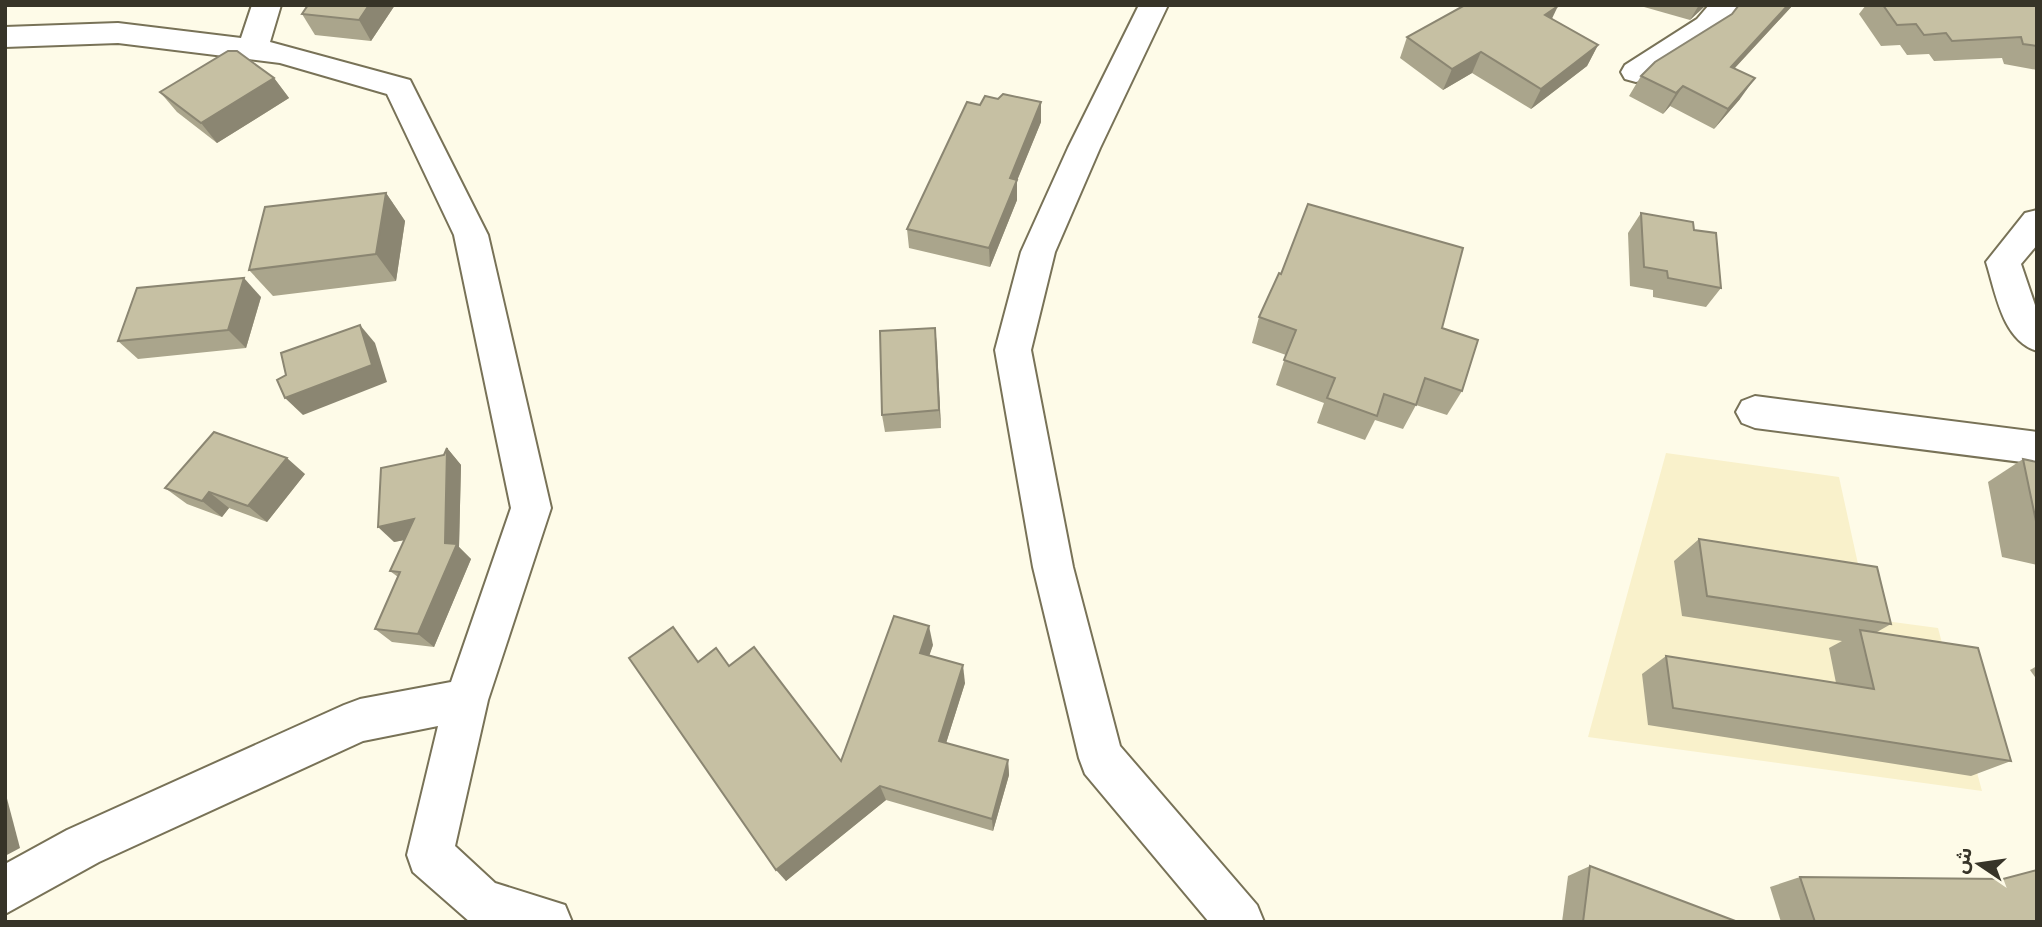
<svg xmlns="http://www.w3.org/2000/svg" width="2042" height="927" viewBox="0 0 2042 927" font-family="'Noto Sans','Noto Sans Arabic',sans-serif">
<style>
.built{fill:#f9f1cb}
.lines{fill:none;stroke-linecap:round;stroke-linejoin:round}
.minor-casing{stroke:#787257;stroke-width:4}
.minor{fill:#fff;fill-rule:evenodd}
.wall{fill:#aaa58c}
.shaded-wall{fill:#8b8672}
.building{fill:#c6c0a3;stroke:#8b8672;stroke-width:2}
</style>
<rect width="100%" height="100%" fill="#fefbe8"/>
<!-- built -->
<polygon class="built" points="1666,453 1839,477 1870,619 1938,628 1982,791 1588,737"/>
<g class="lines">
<defs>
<g id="minor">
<polygon points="252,5 281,5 270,42 410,80 488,235 551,508 488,700 455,846 495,883 565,905 572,922 470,922 413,872 407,855 438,726 363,741 99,862 5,914 5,864 67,830 344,705 360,699 451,682 511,508 454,235 387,94 280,63 118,43 5,47 5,27 118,23 241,38"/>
<polygon points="1139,5 1168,5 1100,148 1055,252 1031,350 1073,567 1120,746 1257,905 1264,922 1209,922 1085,774 1079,758 1033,567 995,350 1021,252 1068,148"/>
<polygon points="1709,5 1739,5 1717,33 1647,79 1636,82 1625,79 1621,72 1625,65 1697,19"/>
<path d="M2037,210V245L2021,264L2037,311V351C2002,340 1996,293 1986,262L2025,213Z"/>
<polygon points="1755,396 2037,432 2037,464 1755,428 1742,423 1736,412 1742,401"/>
</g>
</defs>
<!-- minor casing -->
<use href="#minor" class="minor-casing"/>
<!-- minor -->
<use href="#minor" class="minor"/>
</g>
<!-- wall -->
<g class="wall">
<polygon points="308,5 395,5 371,41 315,35 302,14"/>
<polygon points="1637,5 1706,5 1690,20"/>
<polygon points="1739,5 1793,5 1735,68 1740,99 1714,129 1670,106 1663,114 1629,96 1641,76 1732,14"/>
<polygon points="1866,5 2037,5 2037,70 2004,64 2002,58 1934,61 1929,54 1907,55 1900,45 1881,46 1859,14"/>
<polygon points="1552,19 1598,45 1587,66 1531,109 1472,73 1443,90 1400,58 1407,37"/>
<polygon points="274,78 289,98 217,143 177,112 160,92"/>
<polygon points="998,99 1041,102 1041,122 1017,180 1017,200 990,267 909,248 907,229"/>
<polygon points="386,193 405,221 396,281 273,296 249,270"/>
<polygon points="1641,213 1694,230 1721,288 1706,307 1653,297 1653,290 1630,286 1628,233"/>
<polygon points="1281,274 1442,328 1462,391 1447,415 1416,405 1403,429 1375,420 1365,440 1317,423 1324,403 1276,385 1286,355 1252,343 1259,317"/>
<polygon points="261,297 246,348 138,359 118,341"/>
<polygon points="935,328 941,428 885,432 882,415"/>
<polygon points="447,448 461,465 459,547 471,559 434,647 392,642 375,629 398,577 390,571 405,540 394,542"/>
<polygon points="2023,459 2037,462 2037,565 2002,557 1988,482"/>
<polygon points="305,474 267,522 229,508 222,517 187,504 165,488"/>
<polygon points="1699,539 1891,624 1877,632 2011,761 1971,776 1648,725 1642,674 1666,656 1836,683 1829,648 1842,641 1682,616 1674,561"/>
<polygon points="933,645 929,655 965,683 946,743 1008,760 1009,775 993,831 886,800 786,881 698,662 729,666 841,761"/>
<polygon points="2037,666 2037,680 2030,670"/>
<polygon points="1590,866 1738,922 1562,922 1568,876"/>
<polygon points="1800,877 2001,879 2037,922 1781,922 1770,887"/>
</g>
<!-- shaded-wall -->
<g class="shaded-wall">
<polygon points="369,5 395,5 371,41 359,20"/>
<polygon points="1699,5 1706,5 1690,20"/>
<polygon points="1788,5 1793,5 1717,87 1731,67"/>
<polygon points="1558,6 1548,27 1545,15"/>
<polygon points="1598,45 1587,66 1531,109 1541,89"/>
<polygon points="1481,52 1472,73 1443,90 1452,69"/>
<polygon points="274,78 289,98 217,143 201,123"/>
<polygon points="1755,78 1740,99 1714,129 1728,109"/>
<polygon points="1683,86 1670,106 1663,114 1676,93"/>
<polygon points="1041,102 1041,122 1010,198 1010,178"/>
<polygon points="1017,180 1017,200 990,267 989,248"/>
<polygon points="386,193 405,221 396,281 376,254"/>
<polygon points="244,278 261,297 246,348 228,330"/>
<polygon points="360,325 375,343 387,382 303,415 285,398"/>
<polygon points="935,328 937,346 941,428 939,410"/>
<polygon points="447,448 461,465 459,547 471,559 434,647 418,634 445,543"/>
<polygon points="287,458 305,474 267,522 248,506"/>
<polygon points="209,492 229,508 222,517 202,501"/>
<polygon points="414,519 430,535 394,542 378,527"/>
<polygon points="929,626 933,645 924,671 920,653"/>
<polygon points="963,665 965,683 942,756 939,741"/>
<polygon points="1008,760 1009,775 993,831 992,819"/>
<polygon points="880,786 886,800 786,881 776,870"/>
<polygon points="5,791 20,848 5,856"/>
</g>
<!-- building -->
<g class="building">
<polygon points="308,5 369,5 359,20 302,14"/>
<polygon points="1465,5 1556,5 1558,6 1545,15 1598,45 1541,89 1481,52 1452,69 1407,37"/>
<polygon points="1739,5 1788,5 1731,67 1755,78 1728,109 1683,86 1676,93 1641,76 1655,62 1732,14"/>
<polygon points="1883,5 2037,5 2037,46 2023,44 2021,37 1952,41 1946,33 1924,35 1916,24 1897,25"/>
<polygon points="228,51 237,51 274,78 201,123 160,92"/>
<polygon points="1003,94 1041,102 1010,178 1017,180 989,248 907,229 967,102 980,105 985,96 998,99"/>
<polygon points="386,193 376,254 249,270 265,207"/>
<polygon points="1308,204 1463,248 1442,328 1478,340 1462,391 1425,378 1416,405 1384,394 1377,416 1327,398 1335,378 1284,360 1296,330 1259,317 1279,273 1281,274"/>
<polygon points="1641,213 1693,222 1694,230 1716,233 1721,288 1668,278 1667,271 1644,267"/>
<polygon points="244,278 228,330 118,341 137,288"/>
<polygon points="360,325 372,365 285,398 277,380 286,375 281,353"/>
<polygon points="935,328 939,410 882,415 880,331"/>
<polygon points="214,432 287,458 248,506 209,492 202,501 165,488"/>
<polygon points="447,448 445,543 457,544 418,634 375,629 400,572 390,571 414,519 378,527 381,468 444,455"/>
<polygon points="2023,459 2037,462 2037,526"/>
<polygon points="1699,539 1877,567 1891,624 1707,596"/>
<polygon points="894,616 929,626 920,653 963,665 939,741 1008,760 992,819 880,786 776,870 629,658 673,627 698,662 716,648 729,666 754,647 841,761"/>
<polygon points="1860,630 1978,648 2011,761 1673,708 1666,656 1874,689"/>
<polygon points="1590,866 1738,922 1583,922"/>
<polygon points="2037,870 2037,922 1815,922 1800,877 2003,879"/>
</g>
<!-- border -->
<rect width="2042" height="927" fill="none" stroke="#373428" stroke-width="14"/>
<!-- north arrow -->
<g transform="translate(1979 864) rotate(283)" stroke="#fefbe8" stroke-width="5" paint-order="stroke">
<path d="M0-5L12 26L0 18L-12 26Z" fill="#373428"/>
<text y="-10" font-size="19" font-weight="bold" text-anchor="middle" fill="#373428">ش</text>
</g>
</svg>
